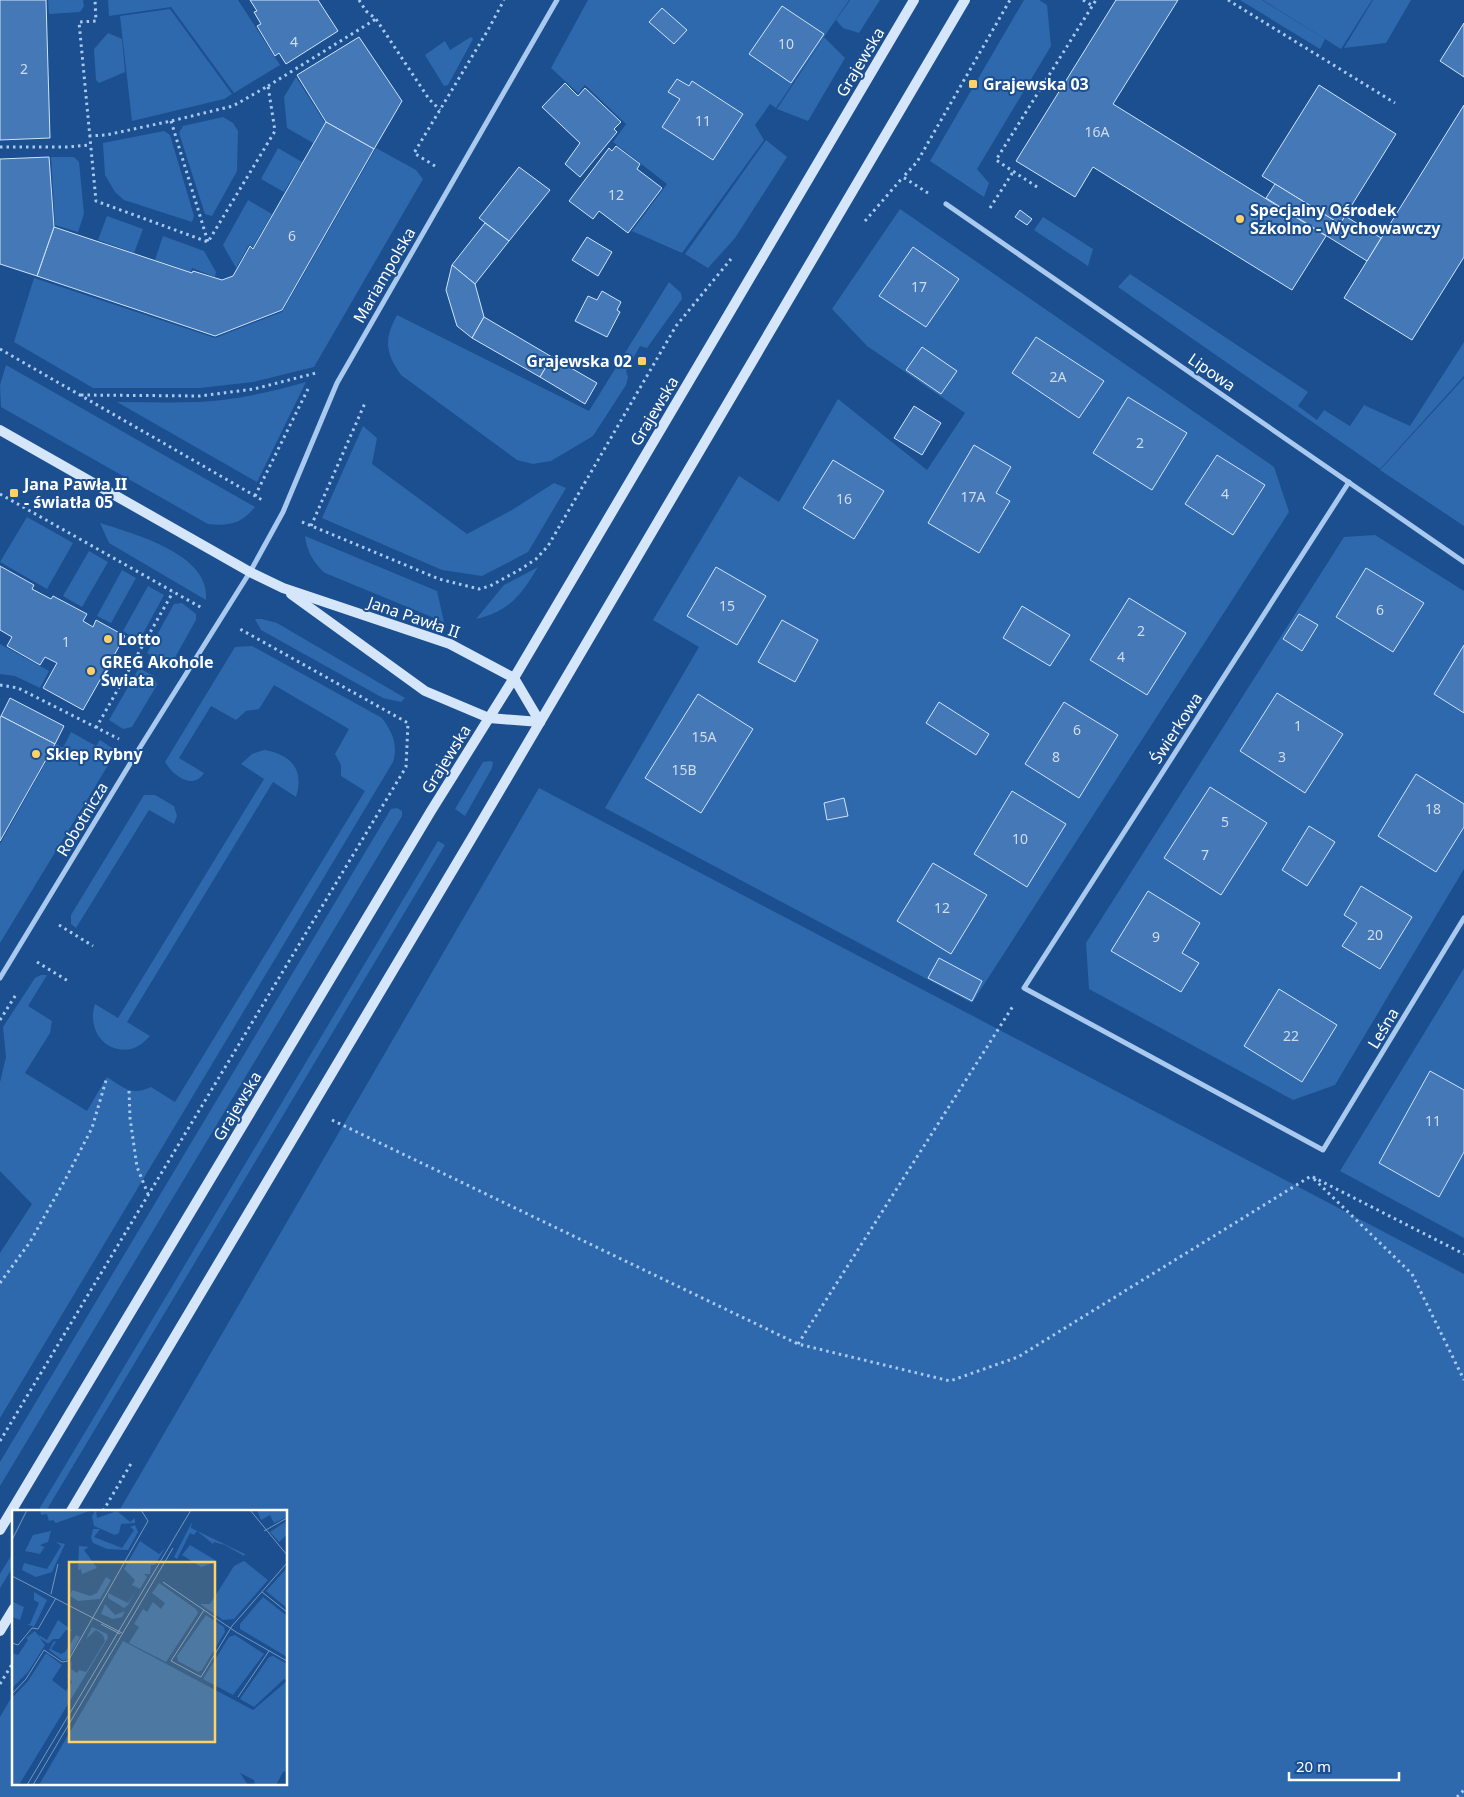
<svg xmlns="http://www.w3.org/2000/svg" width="1464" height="1797" viewBox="0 0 1464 1797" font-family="'Noto Sans',sans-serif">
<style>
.green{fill:#2e69ad}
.building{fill:#4478b7;stroke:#cfe3fa}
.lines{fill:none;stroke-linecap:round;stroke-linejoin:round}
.path{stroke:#a9c9ee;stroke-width:3;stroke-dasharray:2.5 4;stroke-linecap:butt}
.street{stroke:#a9c9ee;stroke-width:5}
.secondary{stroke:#d6e6fa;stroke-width:10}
.poi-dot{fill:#ffd166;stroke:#1b4f8f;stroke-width:2}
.labels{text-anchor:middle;stroke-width:4;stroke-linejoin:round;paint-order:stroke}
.number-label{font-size:14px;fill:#d0dded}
.street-label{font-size:16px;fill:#fff;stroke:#1b4f8f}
.poi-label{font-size:16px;font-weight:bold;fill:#fff;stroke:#1b4f8f;text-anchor:start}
.inset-road{fill:none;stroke:#7695bc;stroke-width:1}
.view{fill:#ffd166;fill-opacity:0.15;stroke:#ffd166;stroke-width:2.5}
.inset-edge{fill:none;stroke:#fff;stroke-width:2.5}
</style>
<rect width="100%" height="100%" fill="#1b4f8f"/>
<!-- green -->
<g class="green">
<polygon points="48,0 83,0 84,6 80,12 49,14"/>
<polygon points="108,0 238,0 280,65 234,93 171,7 109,16"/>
<polygon points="588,0 849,0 776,108 770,104 755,125 764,140 682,253 632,231 667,184 613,142 626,124 585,85 578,93 551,68"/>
<polygon points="850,0 880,0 859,33 843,28 836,20"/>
<polygon points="1024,0 1039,0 1047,5 1051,46 977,169 989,183 984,197 930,161"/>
<polygon points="1240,0 1262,0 1325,39 1320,49"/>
<polygon points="1263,0 1372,0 1341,49"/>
<polygon points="1373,0 1411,0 1386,43 1344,48"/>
<polygon points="170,9 232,94 224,99 132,121 120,16"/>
<polygon points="108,33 122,39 125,72 99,83 96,80 94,49"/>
<polygon points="471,37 473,39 448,85 444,86 425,55 445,41 450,50"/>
<polygon points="824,37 845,58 808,121 777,109"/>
<polygon points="296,77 325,123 313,143 287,128 284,97"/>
<polygon points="223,117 233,123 238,131 237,171 212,216 205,214 179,133 183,126"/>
<polygon points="164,131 170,135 194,216 192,222 124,200 115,192 105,175 103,143"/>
<polygon points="766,140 787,157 735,238 708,268 685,254"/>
<polygon points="278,148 302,162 284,192 261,179"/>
<polygon points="376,148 416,170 423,179 314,367 253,382 200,388 93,388 14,342 34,278 215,338 282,312"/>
<polygon points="51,157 74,157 79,162 84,214 78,232 55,225"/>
<polygon points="248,200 272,214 253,247 249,245 236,268 223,245"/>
<polygon points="900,209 1274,467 1289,512 972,1003 605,808 699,647 653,620 739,476 779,502 838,399 927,470 965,413 867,346 832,309"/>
<polygon points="107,216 143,229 134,253 98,240"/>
<polygon points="1043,217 1093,249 1088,266 1034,230"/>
<polygon points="163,236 204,251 216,272 215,277 192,268 191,272 155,260"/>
<polygon points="1130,274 1308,392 1298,406 1317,420 1324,410 1350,426 1364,405 1410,426 1464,342 1464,376 1380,469 1118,287"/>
<path d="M669,282L681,293L682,299L647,348L640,346L626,371L628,377L626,385L593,436L551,461L533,464L517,460L401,375C385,353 384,339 397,315L589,411Z"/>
<path d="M6,365L255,507C241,524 229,526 208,524L1,407L0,385Z"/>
<polygon points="1464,378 1464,526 1380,470"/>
<path d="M306,382L257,482L117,402C144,402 171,403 199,402C235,400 272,392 306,382Z"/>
<polygon points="363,426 377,438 372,464 467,534 512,510 554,483 566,488 528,552 482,576 442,570 322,518"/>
<polygon points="27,517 73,543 47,589 0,562"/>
<path d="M100,523C134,534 211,554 206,600L109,543Z"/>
<polygon points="1375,535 1464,591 1464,869 1335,1085 1293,1100 1089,989 1086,943 1344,537"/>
<path d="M305,536L437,591L444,622L325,573C313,563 307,551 305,536Z"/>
<polygon points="89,551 108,562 82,607 63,596"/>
<path d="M538,567C521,595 510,611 476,619L504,585Z"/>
<polygon points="122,570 136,578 111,623 97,616"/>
<polygon points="148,586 164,595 139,641 123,631"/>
<polygon points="182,603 196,614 196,620 173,661 161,661 147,653 174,604"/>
<polygon points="255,619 262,619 277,623 405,698 401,702 383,698 261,630"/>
<polygon points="0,644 49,671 40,688 15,676 0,674"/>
<path d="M252,646L382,718C393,733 398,745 393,762L0,1418V1253L32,1204L0,1171V1082L6,1057L3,1027L35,978L41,975H47L28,1006L52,1021L50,1033L25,1073L87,1111L107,1077C124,1088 131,1096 151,1087L175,1102L365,791L341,776V765L335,754L349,729L274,685L259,709L246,711L236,720L211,706L179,758L204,773C192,791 173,775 165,762L235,647Z"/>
<polygon points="139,668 154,676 157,685 132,727 123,729 109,720"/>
<polygon points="71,732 96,746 100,740 112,748 113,757 0,943 0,844 56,744 63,748"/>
<path d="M264,750C290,754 305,769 296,797L273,782L127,1022L150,1036C144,1042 139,1047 131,1049C103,1054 87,1028 95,1004L118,1018L264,779L241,764L252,754Z"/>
<polygon points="490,761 493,762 492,768 465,816 455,809 483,762"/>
<polygon points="539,788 1464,1274 1464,1797 0,1797 0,1717 14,1693 14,1783 286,1783 286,1511 119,1511"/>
<polygon points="144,795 155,795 174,806 177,816 174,824 149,810 76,928 71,924 71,915"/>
<polygon points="397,808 402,811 402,816 0,1486 0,1462 391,809"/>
<polygon points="438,841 445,845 46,1511 38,1511"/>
<polygon points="1464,968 1464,1238 1340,1171"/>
<polygon points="14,1551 14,1565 0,1588 0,1574"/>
</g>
<!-- building -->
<g class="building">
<polygon points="0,0 46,0 50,138 0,140"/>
<polygon points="250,0 318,0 338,31 286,64 279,53 275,56 257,26 261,24 254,12 257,11"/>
<polygon points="1116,0 1178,0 1113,104 1326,236 1292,290 1093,167 1075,197 1016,161"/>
<polygon points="782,6 824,34 791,83 749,54"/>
<polygon points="662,8 687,30 674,44 649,22"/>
<polygon points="1464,23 1464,77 1440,61"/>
<polygon points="359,37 402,101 374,149 326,122 297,75"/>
<polygon points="677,79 689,86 692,81 743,114 713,160 662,127 680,99 668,92"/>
<polygon points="565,83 578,96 585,88 621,122 614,129 617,132 580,177 565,164 580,143 542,107"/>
<polygon points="1319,85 1396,134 1340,224 1262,176"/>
<polygon points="1464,105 1464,257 1412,340 1344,298"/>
<polygon points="326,122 374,149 282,310 215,336 37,276 54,227 192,273 193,271 222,280 233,276 250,246 253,249"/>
<polygon points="616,146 640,164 637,169 662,188 628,233 599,211 593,219 569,201 609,148 612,151"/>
<polygon points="49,157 54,227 37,276 0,264 0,159"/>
<polygon points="519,167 550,190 509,241 479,218"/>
<polygon points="1275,184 1340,224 1345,216 1381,238 1367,261 1266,198"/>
<polygon points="1020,210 1032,219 1027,225 1015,217"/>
<polygon points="485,223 509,241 475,284 452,265"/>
<polygon points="587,237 612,252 598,276 572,260"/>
<polygon points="913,247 959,279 926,327 879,296"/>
<polygon points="452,265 475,284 484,317 472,338 457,326 446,290"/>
<polygon points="602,291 621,302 617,310 620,312 607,337 575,321 588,296 597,300"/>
<polygon points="484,317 552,357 540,377 472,338"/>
<polygon points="1036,337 1104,381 1079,418 1012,373"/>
<polygon points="922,347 957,371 941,394 906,370"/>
<polygon points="552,357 597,383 585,404 540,377"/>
<polygon points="1128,397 1187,433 1152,490 1093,453"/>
<polygon points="914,406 941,423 922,455 894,438"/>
<polygon points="974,445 1011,467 996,493 1010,501 979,553 928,523"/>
<polygon points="1217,455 1265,485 1233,535 1185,504"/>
<polygon points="833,460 884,491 854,539 803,508"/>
<polygon points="0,566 34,585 32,589 51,599 53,596 87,614 83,621 93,627 96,620 125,636 83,710 43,688 57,663 45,657 40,665 7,646 12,637 0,630"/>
<polygon points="716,567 766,596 737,645 687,616"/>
<polygon points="1366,568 1424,603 1393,652 1336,617"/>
<polygon points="1129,598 1186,633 1147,695 1090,660"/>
<polygon points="1022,606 1070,635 1050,666 1003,638"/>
<polygon points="1299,614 1318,625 1302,651 1283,639"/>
<polygon points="782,620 818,640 795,682 758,662"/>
<polygon points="1464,645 1464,713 1434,694"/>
<polygon points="1277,693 1343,734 1305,793 1240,751"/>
<polygon points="698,694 753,729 701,813 645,778"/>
<polygon points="10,698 64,726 55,744 1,716"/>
<polygon points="939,702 989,734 976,755 926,723"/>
<polygon points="1064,702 1118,735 1079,798 1025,764"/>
<polygon points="1,716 55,744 0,841 0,718"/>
<polygon points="1416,774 1464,804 1464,827 1436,872 1378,836"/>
<polygon points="1210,787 1267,823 1221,895 1164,858"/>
<polygon points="1012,791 1066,824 1027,887 974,854"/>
<polygon points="844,798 848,816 827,820 824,803"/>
<polygon points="1309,826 1335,842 1307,886 1282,870"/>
<polygon points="933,863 987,895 951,954 897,921"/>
<polygon points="1361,886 1412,917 1380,969 1342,946 1357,923 1344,915"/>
<polygon points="1148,891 1200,923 1182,953 1199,963 1181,992 1111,951"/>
<polygon points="939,958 982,981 972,1001 928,978"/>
<polygon points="1279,989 1337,1025 1302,1082 1244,1046"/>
<polygon points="1430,1071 1464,1090 1464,1152 1439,1197 1379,1163"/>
</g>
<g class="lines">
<!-- path -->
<g class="path">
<polyline points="359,0 366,11 376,19 429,99 440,110"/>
<polyline points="1083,0 1093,6"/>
<polyline points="1228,0 1395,103"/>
<polyline points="268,86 376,19"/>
<polyline points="171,121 208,242"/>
<polyline points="89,136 106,135 171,121 233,106 268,86 275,131 208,242 96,201 79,22 96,21 95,0"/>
<polyline points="0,147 67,147 90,145"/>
<polyline points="435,166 414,153 488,30 504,0"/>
<polyline points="1037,187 996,160 1096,0"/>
<polyline points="928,193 903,177 917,162 1010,0"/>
<polyline points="990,208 1013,172"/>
<polyline points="865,221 903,177"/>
<polyline points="0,349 264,501"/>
<polyline points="81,395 200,396 254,389 316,373"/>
<polyline points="0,494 202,608"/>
<polyline points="255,496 308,389"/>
<polyline points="302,522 439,579 479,589 490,586 521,569 536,559 548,546 676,326 731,259"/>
<polyline points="311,526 365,403"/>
<polyline points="0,685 18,688 119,739"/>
<polyline points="96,728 173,592"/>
<polyline points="59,925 93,946"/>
<polyline points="37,962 68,981"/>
<polyline points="0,1020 17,993"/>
<polyline points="129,1091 130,1118 137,1167 148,1194"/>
<polyline points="332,1120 798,1344 950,1381 1018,1357 1311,1176 1464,1254"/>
<polyline points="1314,1179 1412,1274 1464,1380"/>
<polyline points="0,1283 30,1242 65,1180 92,1128 107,1077"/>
<polyline points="798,1344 1013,1006"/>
<polyline points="0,1441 406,767 408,723 240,629"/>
<polyline points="103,1511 132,1462"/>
<polyline points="0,1684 14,1661"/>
<polyline points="1457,1797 1464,1790"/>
</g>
<!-- street -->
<g class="street">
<polyline points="946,204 1464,562"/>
<polyline points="1349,482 1024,988 1323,1150 1464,918"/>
<polyline points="0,978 139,749 250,572 283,512 337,383 557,0"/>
</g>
<!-- secondary -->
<g class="secondary">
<polyline points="0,430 250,572 283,588 450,644 514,678 540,722"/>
<polyline points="291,594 425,691 489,718 540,722"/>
<polyline points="71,1511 473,836 965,0"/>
<polyline points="0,1530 431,811 514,678 914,0"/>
<polyline points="0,1631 14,1608"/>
</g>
</g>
<!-- markers -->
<g class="poi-dot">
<rect x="968" y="79" width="10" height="10" rx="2.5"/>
<circle cx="1240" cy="219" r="5"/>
<rect x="637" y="356" width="10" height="10" rx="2.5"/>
<rect x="9" y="488" width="10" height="10" rx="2.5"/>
<circle cx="108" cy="639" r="5"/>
<circle cx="91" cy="671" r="5"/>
<circle cx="36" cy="754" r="5"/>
</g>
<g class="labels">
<!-- number labels -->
<g class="number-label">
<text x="294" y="47">4</text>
<text x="786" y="49">10</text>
<text x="24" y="74">2</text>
<text x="703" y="126">11</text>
<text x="1097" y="137">16A</text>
<text x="616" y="200">12</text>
<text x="292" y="241">6</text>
<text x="919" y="292">17</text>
<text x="1058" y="382">2A</text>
<text x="1140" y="448">2</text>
<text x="1225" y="499">4</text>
<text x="973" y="502">17A</text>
<text x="844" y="504">16</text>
<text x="727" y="611">15</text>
<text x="1380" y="615">6</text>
<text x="1141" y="636">2</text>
<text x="66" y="647">1</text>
<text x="1121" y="662">4</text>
<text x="1298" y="731">1</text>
<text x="1077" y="735">6</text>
<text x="704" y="742">15A</text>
<text x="1056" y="762">8</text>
<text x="1282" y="762">3</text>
<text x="684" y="775">15B</text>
<text x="1433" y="814">18</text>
<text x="1225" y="827">5</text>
<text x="1020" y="844">10</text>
<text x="1205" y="860">7</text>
<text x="942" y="913">12</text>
<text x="1375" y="940">20</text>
<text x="1156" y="942">9</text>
<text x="1291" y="1041">22</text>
<text x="1433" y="1126">11</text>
</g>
<!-- street labels -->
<g class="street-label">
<text transform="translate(860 62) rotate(-59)" y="6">Grajewska</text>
<text transform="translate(384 275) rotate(-60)" y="6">Mariampolska</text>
<text transform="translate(1212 372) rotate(35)" y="6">Lipowa</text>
<text transform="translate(654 411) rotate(-59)" y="6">Grajewska</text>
<text transform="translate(414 617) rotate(19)" y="6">Jana Pawła II</text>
<text transform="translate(1176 728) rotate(-57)" y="6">Świerkowa</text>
<text transform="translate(446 759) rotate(-58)" y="6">Grajewska</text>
<text transform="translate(82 819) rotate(-59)" y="6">Robotnicza</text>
<text transform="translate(1383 1028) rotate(-59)" y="6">Leśna</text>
<text transform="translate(237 1106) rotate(-59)" y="6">Grajewska</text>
</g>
<!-- poi labels -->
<g class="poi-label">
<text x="983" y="90">Grajewska 03</text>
<text x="1250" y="216">Specjalny Ośrodek<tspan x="1250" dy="18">Szkolno - Wychowawczy</tspan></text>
<text x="632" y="367" text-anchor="end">Grajewska 02</text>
<text x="24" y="490">Jana Pawła II<tspan x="24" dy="18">- światła 05</tspan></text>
<text x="118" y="645">Lotto</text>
<text x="101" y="668">GREG Akohole<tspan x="101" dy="18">Świata</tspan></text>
<text x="46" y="760">Sklep Rybny</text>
</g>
</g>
<!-- overview -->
<g transform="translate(12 1510)">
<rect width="275" height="275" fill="#1b4f8f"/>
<path d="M28,0H80L44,13L41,10L37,11L35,4L29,5ZM84,0L85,8L105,1L118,12L123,8V13L109,14L107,23L103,25L82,16L80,6ZM245,0H275V7L262,13L258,5L249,10ZM180,12L179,18L233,44L232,46L213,35L202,32L201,34L185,21L182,25L178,23L165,49L162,47ZM273,12L275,25L267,32L258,22ZM123,15L126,22L116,40L95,39L81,33L79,28L81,19H88L82,27L110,38L122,20L118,17ZM39,21L36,32L28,35L32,37L35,33L28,44L13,41L21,25ZM128,31L147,44L153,38L143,55H139L138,64H132L135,67L128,79L120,75L123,70L112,59ZM44,32L53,34L40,62L24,67L10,60L12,53L35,59L49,36ZM178,35L203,50L201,53L189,57L170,45ZM67,36L77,37L72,40L85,58L70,64L69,59L66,60ZM232,51L256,70L222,109L211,110L169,81L188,94H198L222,56ZM275,58V98L254,81ZM94,67L99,70L88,89L66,91L58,86L60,80L78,86L85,83ZM147,73L184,99L186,103L154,152L117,133L127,117L122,114L131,99L135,102L141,92L149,99L153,93L140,83ZM124,80L116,95L112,98L96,88V83L116,93ZM22,82L35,90L22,117L15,114H18L27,93L22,90ZM251,87L275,106V147L228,119V114ZM1,92L12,97L8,110L0,107ZM93,94L103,105L113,101L110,107L101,109L89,104ZM194,105L212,117L213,122L190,160L186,162L166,151L165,146ZM46,110L61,121L54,120L47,129H41L37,133H35L28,128L27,125L35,130ZM80,117L95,124L96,128L7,275H0V188L16,171L34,143L50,155L40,170L54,181L60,172L55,166L60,150L59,159L65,163L67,160L74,162L93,131L91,125L84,120L74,129ZM23,121L33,135L16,162L0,178V143L6,145L16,130L14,128ZM64,125L68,127L55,150H50L37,140L42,131L44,132L39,139L49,144L53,142ZM223,125L252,144L221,185L191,169L217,127ZM111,131L241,200L275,171V261L271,262L264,275H243L242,270L228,263L236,275H27ZM261,146L275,154V170L272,169L242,197L228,189L257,147Z" fill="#2e69ad"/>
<path class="inset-road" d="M238,0L275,45M252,21L275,8M0,30L15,0M0,66L110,123M151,72L224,122L275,151M250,82L275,102M39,84L46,54M192,100L159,151L189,167L220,116L275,53M89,114L108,124M0,133L6,135L20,118L26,119L44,88M0,184L14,169L32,140L50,152L56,151L136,11L129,0M226,187L257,141M15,275L179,0M21,275L161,38"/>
<path class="view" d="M57,52H203V232H57Z"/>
<rect width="275" height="275" class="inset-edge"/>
</g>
<!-- scale -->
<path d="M1289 1772v8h110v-8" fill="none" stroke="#ffffff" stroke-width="2.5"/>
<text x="1296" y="1772" font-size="15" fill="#ffffff" stroke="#1b4f8f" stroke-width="4" paint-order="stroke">20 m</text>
</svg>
